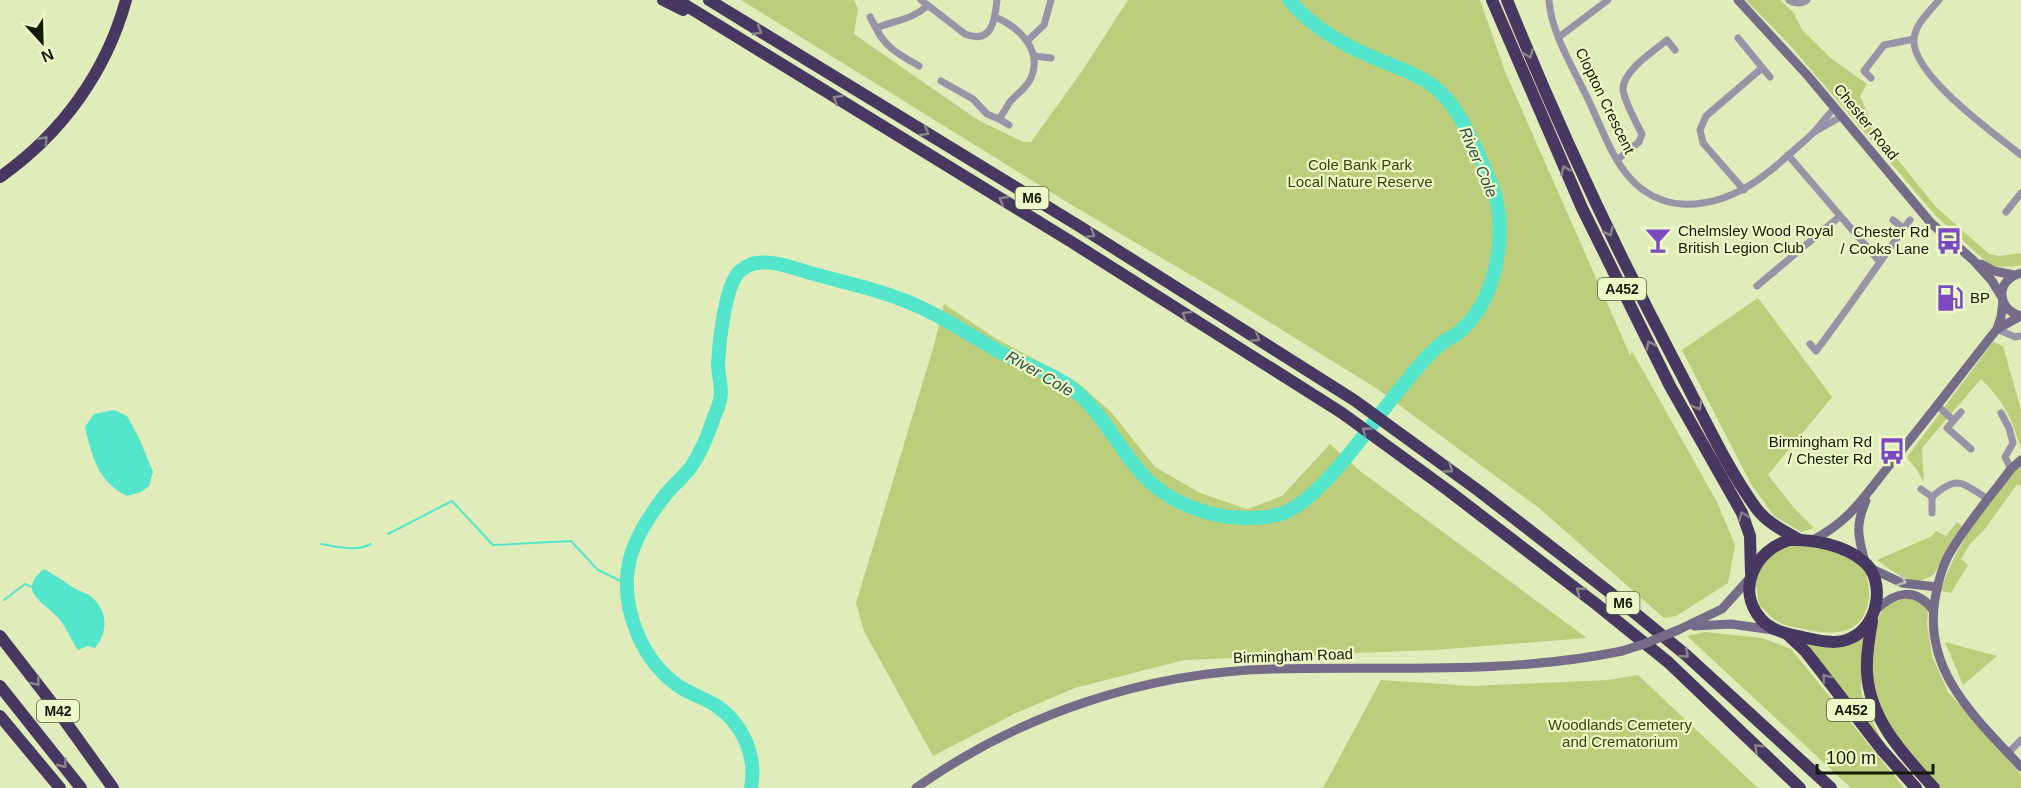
<svg xmlns="http://www.w3.org/2000/svg" width="2021" height="788" viewBox="0 0 2021 788" font-family="Arial,sans-serif">
<style>
.green{fill:#bcce7c}
.water{fill:#53e6cd}
.lines{fill:none;stroke-linecap:round;stroke-linejoin:round}
.stream{stroke:#53e6cd;stroke-width:2}
.river{stroke:#53e6cd;stroke-width:14}
.street{stroke:#9993a8;stroke-width:7}
.secondary{stroke:#756c89;stroke-width:9}
.highway{stroke:#463860;stroke-width:12}
.secondary-bridge{stroke:#756c89;stroke-width:9}
.oneway{stroke:#898689}
.oneway2{stroke:#bdc1ae}
.labels{text-anchor:middle;stroke-width:4.5;stroke-linejoin:round;paint-order:stroke}
.shield{fill:#edfac7;stroke:#555c40;stroke-width:1.5}
.shield-label{font-size:14px;font-weight:bold;fill:#141806}
.street-label{font-size:15px;fill:#141806;stroke:#edfac7}
.park-label{font-size:15px;fill:#39420a;stroke:#edfac7}
.poi-label{font-size:15px;fill:#141806;stroke:#edfac7;text-anchor:start}
.water-label{font-size:16px;font-style:italic;fill:#2c4b44;stroke:#edfac7}
</style>
<rect width="100%" height="100%" fill="#e0edba"/>
<!-- green -->
<g class="green">
<polygon points="741,0 854,0 858,9 854,34 978,120 1023,142 1031,142 1082,71 1128,0 1480,0 1506,74 1630,355 1632,351 1717,502 1735,545 1728,583 1676,616 1664,618 1539,508 1376,388 1240,304 1070,204"/>
<polygon points="1746,0 1780,0 1794,13 1802,30 1832,59 1867,84 1860,96 1876,133 1936,207 1989,254 2000,256 2021,253 2021,265 2011,267 1993,266 1983,259 1936,216 1789,44"/>
<polygon points="1758,298 1832,397 1768,475 1794,508 1814,528 1801,532 1774,516 1751,484 1682,350"/>
<polygon points="944,304 995,338 1077,382 1111,412 1155,467 1200,493 1247,509 1282,496 1330,444 1360,471 1587,638 1434,650 1184,660 1075,688 1016,713 933,756 864,631 856,603 934,345"/>
<path d="M1993,342L2003,346L2021,410V449C2011,416 2005,403 1981,379L1922,448L1924,483L1917,470L1908,459V456Z"/>
<path d="M2021,464V486L2017,484L1985,529L1970,544L1961,559L1968,565L1951,593L1941,591C1953,548 1991,496 2021,464Z"/>
<path d="M1957,522L1962,526L1934,574C1914,590 1894,572 1877,560L1932,536L1936,531L1946,536Z"/>
<path d="M1809,545C1825,549 1844,552 1857,562C1866,570 1870,584 1869,596C1865,636 1835,636 1803,629C1796,627 1787,627 1780,623C1772,619 1766,611 1759,605L1755,577L1759,566L1782,546Z"/>
<path d="M1911,598L1925,605L1928,613L1927,624L1932,656L1948,692L2021,775V788H1941C1895,737 1862,707 1875,633C1879,608 1887,601 1911,598Z"/>
<polygon points="1705,632 1762,638 1791,649 1904,788 1851,788 1687,636"/>
<path d="M1863,637L1861,690L1865,708L1879,734L1878,737L1805,644C1832,649 1838,650 1863,637Z"/>
<polygon points="1945,642 1997,656 1963,685"/>
<polygon points="1638,675 1758,788 1323,788 1381,680 1472,686 1608,680"/>
</g>
<!-- water -->
<g class="water">
<path d="M114,410L127,416L139,438L153,472L149,486L141,492L127,496C98,482 92,457 85,427L94,414Z"/>
<path d="M44,569C54,575 63,580 72,587C77,590 83,592 89,595C108,609 109,631 95,648L88,646L78,650C71,640 67,629 60,620C46,602 15,593 44,569Z"/>
</g>
<g class="lines">
<!-- stream -->
<g class="stream">
<polyline points="388,534 452,501 493,545 571,541 598,570 627,584"/>
<path d="M321,544C339,547 355,552 371,544"/>
<polyline points="4,600 25,584 32,587"/>
</g>
<!-- river -->
<path class="river" d="M751,788C757,756 743,723 715,705C704,698 691,694 680,687C662,675 647,656 638,635C614,578 630,539 667,493C675,483 686,475 693,464C701,451 708,435 713,420C716,412 721,402 721,393C721,383 718,373 718,364C719,343 725,284 740,271C744,268 751,263 757,263C775,260 796,269 814,274C851,284 889,292 924,309C950,321 974,338 1000,352C1022,364 1048,371 1069,386C1101,409 1117,447 1143,475C1167,502 1212,519 1248,518C1260,518 1274,517 1286,512C1321,497 1367,431 1391,400C1407,381 1423,358 1443,342C1448,338 1454,337 1459,332C1495,302 1506,242 1496,198C1493,186 1487,174 1482,162C1469,134 1456,101 1429,83C1413,72 1395,67 1377,59C1345,46 1311,26 1289,0"/>
<!-- street -->
<g class="street">
<path d="M921,0L965,34C992,45 995,20 997,0"/>
<path d="M1549,0C1551,36 1579,77 1593,110C1604,134 1613,159 1630,178C1643,193 1662,203 1682,204C1736,207 1773,169 1811,135C1820,127 1826,116 1835,108"/>
<path d="M1789,0C1795,4 1802,4 1807,0"/>
<path d="M1939,0C1930,11 1916,23 1914,38C1910,74 1995,134 2021,155"/>
<polyline points="870,17 876,28"/>
<polyline points="1559,37 1608,0"/>
<polyline points="1738,38 1770,77"/>
<polyline points="1027,41 1044,25 1051,0"/>
<polyline points="1034,56 1051,58"/>
<path d="M919,66C902,56 885,48 876,28C895,20 912,20 927,6"/>
<polyline points="1871,78 1864,71 1884,45 1914,39"/>
<path d="M941,81L973,99L987,114L999,119C1003,114 1006,108 1009,103C1016,94 1026,89 1031,78C1043,50 1019,27 995,17"/>
<polyline points="999,119 1009,125"/>
<polyline points="1816,131 1842,116"/>
<polyline points="1788,155 1879,261"/>
<path d="M1617,160L1639,142L1642,134C1637,125 1624,99 1623,90C1622,71 1654,51 1667,40L1675,50"/>
<polyline points="1744,190 1703,143 1700,130 1706,116 1762,68"/>
<polyline points="2006,212 2021,193"/>
<polyline points="1893,220 1904,229"/>
<polyline points="1757,286 1839,217"/>
<polyline points="1997,329 2015,337 2021,336"/>
<path d="M1810,344L1816,351C1849,308 1878,264 1910,220"/>
<polyline points="1937,405 1953,420"/>
<polyline points="1961,412 1947,428 1971,449"/>
<polyline points="2001,413 2009,428 2013,443 2005,457 2011,469"/>
<path d="M1921,489L1932,497C1958,474 1962,483 1988,499"/>
<polyline points="1932,497 1932,513"/>
<polyline points="2008,753 2021,740"/>
</g>
<!-- secondary -->
<g class="secondary">
<polyline points="1738,0 1808,76 1931,223 1973,260 1992,281 2002,297"/>
<polyline points="1981,264 1994,271 2014,275"/>
<path d="M2021,273C1995,280 1996,309 2021,316"/>
<polyline points="1997,329 2021,316"/>
<path d="M2021,460L2011,469C1991,496 1968,522 1951,551C1942,565 1938,582 1935,599C1923,672 1976,718 2021,767"/>
<path d="M1811,541C1851,521 1865,495 1892,462C1928,418 1962,373 1997,329L2001,317L2003,301"/>
<path d="M1865,562C1858,537 1855,525 1866,501"/>
<polyline points="1870,568 1902,583 1937,587"/>
<path d="M1875,611C1894,592 1915,586 1933,610"/>
<polyline points="1694,626 1731,624 1773,630"/>
<polyline points="1678,630 1722,609 1749,579"/>
<path d="M916,788C1020,714 1147,672 1273,669C1390,666 1507,675 1622,651"/>
</g>
<!-- highway -->
<g class="highway">
<polyline points="663,0 683,10"/>
<polyline points="677,0 1070,241 1342,413 1449,491 1596,604 1668,662 1800,788"/>
<polyline points="709,0 1079,226 1354,400 1479,491 1608,591 1686,655 1831,788"/>
<polyline points="1492,0 1582,208 1670,386 1742,513 1750,536 1751,573"/>
<path d="M1507,0C1558,126 1615,248 1678,368C1703,415 1725,465 1756,508C1767,523 1784,531 1800,540"/>
<path d="M0,177C61,134 106,73 126,0"/>
<path d="M1789,540C1813,539 1844,545 1863,561C1887,580 1878,627 1851,638C1837,645 1821,641 1806,638C1790,634 1772,632 1761,619C1735,589 1756,550 1789,540Z"/>
<path d="M1872,621C1869,638 1866,655 1867,672C1869,719 1904,755 1934,788"/>
<polyline points="1788,635 1806,652 1882,750 1916,788"/>
<polyline points="0,636 52,703 113,788"/>
<polyline points="0,686 81,788"/>
<polyline points="0,716 60,788"/>
</g>
<!-- secondary-bridge -->
<polyline class="secondary-bridge" points="1622,651 1644,644 1678,630"/>
</g>
<!-- one-way arrows -->
<defs><path id="oneway-chevron" d="M-2-3.5L2.5 0L-2 3.5" fill="none" stroke-width="1.6" stroke-linecap="round" stroke-linejoin="round" transform="scale(1.5)"/></defs>
<g class="oneway">
<use href="#oneway-chevron" transform="translate(758 31) rotate(31)"/>
<use href="#oneway-chevron" transform="translate(1529 54) rotate(68)"/>
<use href="#oneway-chevron" transform="translate(837 99) rotate(-149)"/>
<use href="#oneway-chevron" transform="translate(925 132) rotate(31)"/>
<use href="#oneway-chevron" transform="translate(44 140) rotate(-48)"/>
<use href="#oneway-chevron" transform="translate(1565 170) rotate(-114)"/>
<use href="#oneway-chevron" transform="translate(1003 200) rotate(-149)"/>
<use href="#oneway-chevron" transform="translate(1609 232) rotate(64)"/>
<use href="#oneway-chevron" transform="translate(1091 234) rotate(32)"/>
<use href="#oneway-chevron" transform="translate(1186 315) rotate(-148)"/>
<use href="#oneway-chevron" transform="translate(1256 338) rotate(32)"/>
<use href="#oneway-chevron" transform="translate(1650 345) rotate(-116)"/>
<use href="#oneway-chevron" transform="translate(1698 406) rotate(62)"/>
<use href="#oneway-chevron" transform="translate(1366 431) rotate(-144)"/>
<use href="#oneway-chevron" transform="translate(1449 469) rotate(36)"/>
<use href="#oneway-chevron" transform="translate(1743 516) rotate(-112)"/>
<use href="#oneway-chevron" transform="translate(1580 591) rotate(-143)"/>
<use href="#oneway-chevron" transform="translate(1685 654) rotate(41)"/>
<use href="#oneway-chevron" transform="translate(1826 678) rotate(-128)"/>
<use href="#oneway-chevron" transform="translate(36 682) rotate(52)"/>
<use href="#oneway-chevron" transform="translate(1758 748) rotate(-136)"/>
<use href="#oneway-chevron" transform="translate(63 764) rotate(53)"/>
</g>
<use class="oneway2" href="#oneway-chevron" transform="translate(1902 581) rotate(18)"/>
<!-- icons -->
<defs>
<symbol id="bar-bare" viewBox="-9 -9 18 18"><path d="M-6-5H6L.8 .8V4.5H3.5V6h-7V4.5H-.8V.8Z" fill="#7b49c1" stroke="#edfac7" stroke-width="2.5" paint-order="stroke"/></symbol>
<symbol id="bus-bare" viewBox="-9 -9 18 18"><path d="M-5-6H5V4H4V6H2V4H-2V6H-4V4H-5ZM-3.5-4V0h7V-4ZM-3.5 1.2v1.5H-2V1.2ZM2 1.2v1.5H3.5V1.2Z" fill="#7b49c1" stroke="#edfac7" stroke-width="2.5" paint-order="stroke"/></symbol>
<symbol id="fuel-bare" viewBox="-9 -9 18 18"><path d="M-5.5-6h7V0h2V4h1.3V-2.5L3-4.5l.8-.8L6-3V5H2.5V1h-1V6h-7ZM-4.2-4.7v3.2H.2V-4.7Z" fill="#7b49c1" stroke="#edfac7" stroke-width="2.5" paint-order="stroke"/></symbol>
</defs>
<g fill-rule="evenodd">
<use href="#bar-bare" x="1639" y="221" width="38" height="38"/>
<use href="#bus-bare" x="1930" y="222" width="38" height="38"/>
<use href="#fuel-bare" x="1931" y="279" width="38" height="38"/>
<use href="#bus-bare" x="1873" y="432" width="38" height="38"/>
</g>
<g class="labels">
<!-- shield labels -->
<g class="shield">
<rect x="1015.5" y="187" width="33" height="22" rx="4.5"/>
<rect x="1598" y="278" width="48" height="22" rx="4.5"/>
<rect x="1606.5" y="592" width="33" height="22" rx="4.5"/>
<rect x="1827" y="699" width="48" height="22" rx="4.5"/>
<rect x="37" y="700" width="42" height="22" rx="4.5"/>
</g>
<g class="shield-label">
<text x="1032" y="203">M6</text>
<text x="1622" y="294">A452</text>
<text x="1623" y="608">M6</text>
<text x="1851" y="715">A452</text>
<text x="58" y="716">M42</text>
</g>
<!-- street labels -->
<g class="street-label">
<text transform="translate(1605 101) rotate(64)" y="5">Clopton Crescent</text>
<text transform="translate(1866 122) rotate(51)" y="5">Chester Road</text>
<text transform="translate(1293 656) rotate(-2)" y="5">Birmingham Road</text>
</g>
<!-- park labels -->
<g class="park-label">
<text x="1360" y="170">Cole Bank Park<tspan x="1360" dy="17">Local Nature Reserve</tspan></text>
<text x="1620" y="730">Woodlands Cemetery<tspan x="1620" dy="17">and Crematorium</tspan></text>
</g>
<!-- poi labels -->
<g class="poi-label">
<text x="1678" y="236">Chelmsley Wood Royal<tspan x="1678" dy="17">British Legion Club</tspan></text>
<text x="1929" y="237" text-anchor="end">Chester Rd<tspan x="1929" dy="17">/ Cooks Lane</tspan></text>
<text x="1970" y="303">BP</text>
<text x="1872" y="447" text-anchor="end">Birmingham Rd<tspan x="1872" dy="17">/ Chester Rd</tspan></text>
</g>
<!-- water labels -->
<g class="water-label">
<text transform="translate(1479 162) rotate(67)" y="6">River Cole</text>
<text transform="translate(1040 373) rotate(30)" y="6">River Cole</text>
</g>
</g>
<!-- north arrow -->
<g transform="translate(42 42) rotate(158)" stroke="#edfac7" stroke-width="4.5" paint-order="stroke">
<path d="M0-4.5L10 22L0 15L-10 22Z" fill="#141806"/>
<text y="-9" font-size="16" font-weight="bold" text-anchor="middle" fill="#141806">N</text>
</g>
<!-- scale -->
<path d="M1817 764v9h116v-9" fill="none" stroke="#141806" stroke-width="3"/>
<text x="1826" y="764" font-size="18" fill="#141806" stroke="#edfac7" stroke-width="4.5" paint-order="stroke">100 m</text>
</svg>
